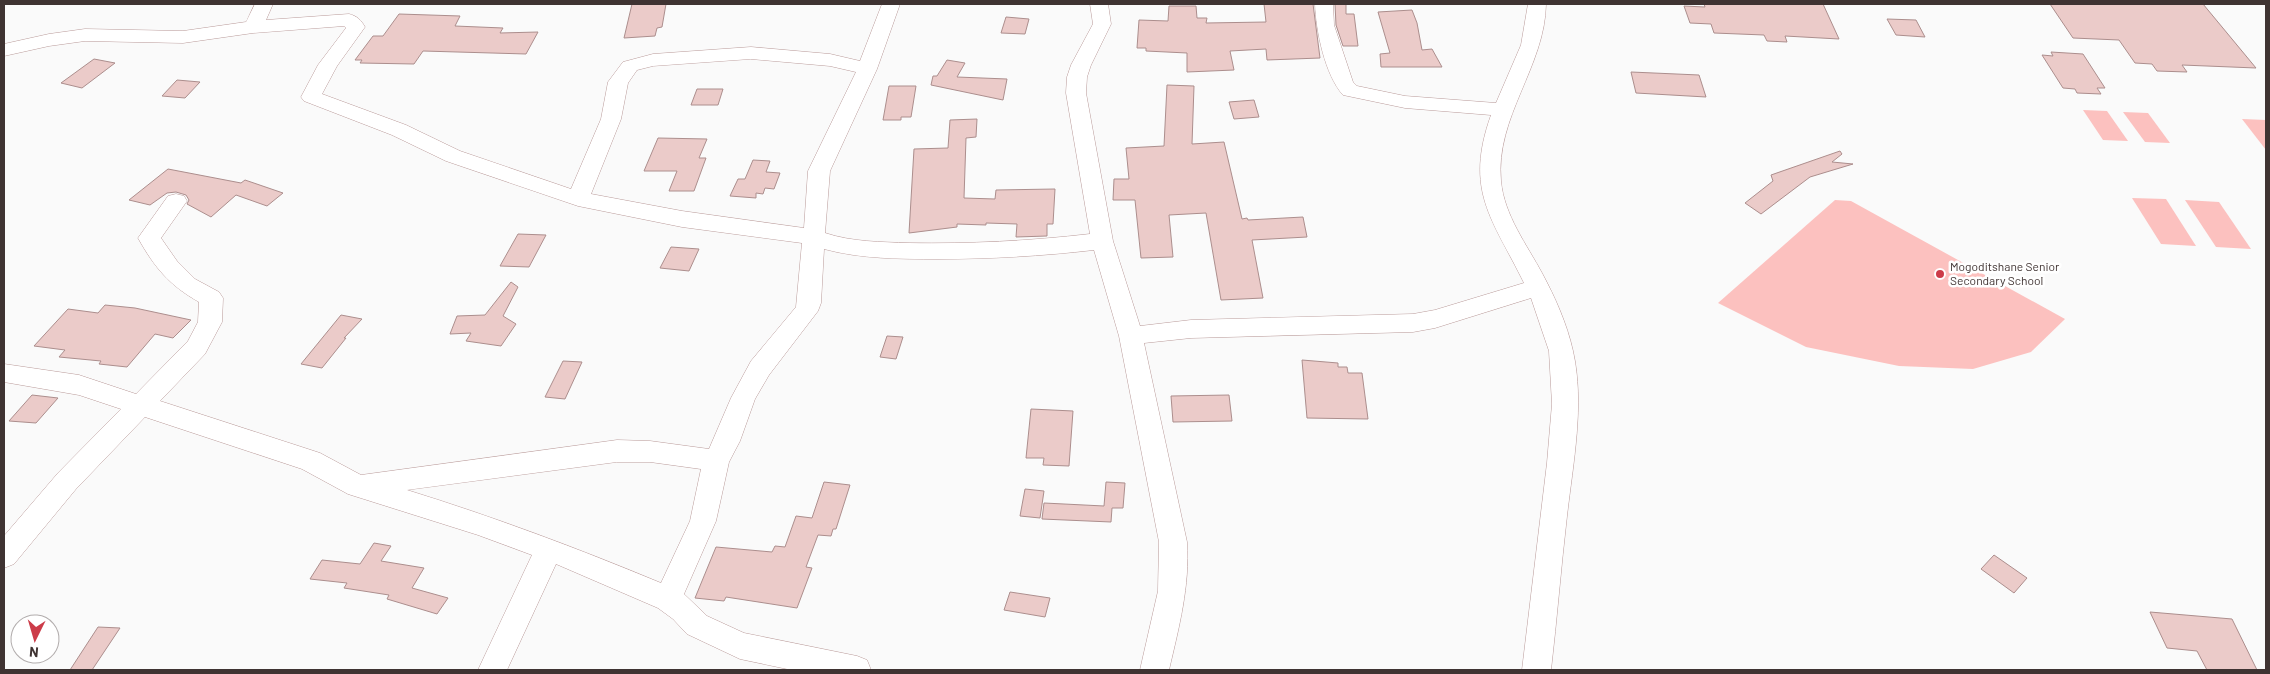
<svg xmlns="http://www.w3.org/2000/svg" width="2270" height="674" viewBox="0 0 2270 674" font-family="Barlow,sans-serif">
<style>
.green{fill:#fcc1bf}
.building{fill:#ebcbc9;stroke:#ac8e8d}
.lines{fill:none;stroke-linecap:round;stroke-linejoin:round}
.minor-casing{stroke:#ba9b9a;stroke-width:1}
.minor{fill:#fff;fill-rule:evenodd}
.poi-dot{fill:#cc3c49;stroke:#fff;stroke-width:2}
.labels{text-anchor:middle;stroke-width:5;stroke-linejoin:round;paint-order:stroke}
.poi-label{font-size:12px;fill:#3f3332;stroke:#fff;text-anchor:start}
</style>
<rect width="100%" height="100%" fill="#fafafa"/>
<!-- green -->
<g class="green">
<polygon points="2083,110 2107,111 2128,141 2103,140"/>
<polygon points="2123,112 2148,113 2170,143 2145,142"/>
<polygon points="2242,119 2266,120 2266,150"/>
<polygon points="2132,198 2166,199 2196,246 2161,244"/>
<polygon points="1835,200 1851,201 2065,319 2031,352 1973,369 1899,366 1806,347 1718,303"/>
<polygon points="2185,200 2219,202 2251,249 2216,247"/>
</g>
<!-- building -->
<g class="building">
<polygon points="632,4 666,4 662,27 657,28 655,36 624,38"/>
<polygon points="1264,4 1313,4 1320,58 1267,60 1266,49 1230,51 1234,70 1187,72 1187,53 1146,51 1146,48 1137,48 1139,20 1168,21 1169,6 1196,6 1197,18 1207,18 1206,23 1266,22"/>
<polygon points="1335,4 1346,4 1346,14 1354,14 1358,46 1343,46 1336,25"/>
<polygon points="1704,4 1823,4 1839,39 1785,36 1787,42 1767,41 1764,35 1714,33 1711,24 1690,23 1684,6 1705,7"/>
<polygon points="2050,4 2203,4 2256,68 2182,65 2187,72 2157,71 2152,64 2135,63 2119,40 2073,38"/>
<polygon points="1412,10 1417,23 1422,50 1432,49 1442,67 1381,67 1380,54 1390,53 1378,12"/>
<polygon points="399,14 460,16 455,26 503,28 500,33 538,32 526,54 423,51 414,64 360,63 362,60 355,60 373,36 383,36"/>
<polygon points="1006,17 1029,19 1025,34 1001,33"/>
<polygon points="1887,19 1916,20 1925,37 1896,35"/>
<polygon points="2051,52 2083,54 2105,88 2097,88 2101,94 2077,93 2075,89 2063,88 2042,55 2053,56"/>
<polygon points="94,59 115,63 82,88 61,83"/>
<polygon points="947,60 965,63 957,77 1007,79 1003,100 931,85 933,76 937,76"/>
<polygon points="1631,72 1699,75 1706,97 1636,93"/>
<polygon points="177,80 200,82 185,98 162,96"/>
<polygon points="1167,85 1194,86 1192,144 1224,142 1242,219 1247,218 1248,220 1303,217 1307,237 1252,240 1263,298 1221,300 1206,213 1169,215 1173,257 1141,258 1135,200 1113,200 1114,179 1129,179 1126,148 1164,146"/>
<polygon points="889,86 916,86 911,117 901,117 901,120 883,120"/>
<polygon points="697,89 723,89 718,105 691,105"/>
<polygon points="1254,100 1259,117 1234,119 1229,102"/>
<polygon points="977,119 976,137 966,138 964,198 995,199 996,190 1055,189 1053,224 1047,224 1047,236 1016,237 1017,224 986,223 986,225 957,224 957,227 909,233 914,149 948,148 950,120"/>
<polygon points="658,138 707,139 699,158 706,158 694,191 669,191 677,171 644,171"/>
<polygon points="1840,151 1842,154 1832,162 1853,164 1810,177 1761,214 1745,203 1773,181 1771,175"/>
<polygon points="753,160 770,161 766,172 780,173 774,189 765,188 763,194 756,193 756,198 730,196 738,179 745,179"/>
<polygon points="168,169 241,183 245,180 283,193 267,206 236,195 211,217 187,204 189,200 186,195 176,192 167,193 150,205 129,200"/>
<polygon points="518,234 546,235 529,267 500,266"/>
<polygon points="671,247 699,249 689,271 660,268"/>
<polygon points="511,282 518,287 503,316 516,324 501,346 466,341 471,333 450,334 457,316 485,315"/>
<polygon points="105,305 135,308 191,320 173,338 155,334 127,367 99,364 101,361 59,357 65,350 34,346 68,309 98,313"/>
<polygon points="341,315 362,319 344,338 346,338 322,368 301,364"/>
<polygon points="887,336 903,337 896,359 880,357"/>
<polygon points="1302,360 1338,363 1338,367 1347,367 1348,373 1362,373 1368,419 1307,418"/>
<polygon points="563,361 582,362 565,399 545,397"/>
<polygon points="32,395 58,398 36,423 9,421"/>
<polygon points="1229,395 1232,421 1173,422 1171,396"/>
<polygon points="1031,409 1073,411 1069,466 1043,465 1044,458 1026,458"/>
<polygon points="824,482 850,485 836,529 833,529 831,536 818,535 806,567 812,568 797,608 726,597 724,601 695,598 716,547 772,552 775,546 785,547 796,516 812,518"/>
<polygon points="1106,482 1125,483 1123,508 1112,508 1111,522 1042,519 1044,503 1104,506"/>
<polygon points="1025,489 1044,491 1040,518 1020,516"/>
<polygon points="374,543 391,546 381,561 424,568 412,588 448,598 437,614 387,599 389,595 344,588 347,583 310,579 322,560 360,564"/>
<polygon points="1994,555 2027,578 2014,593 1981,569"/>
<polygon points="1010,592 1050,598 1045,617 1004,610"/>
<polygon points="2150,612 2232,619 2257,670 2207,670 2197,651 2167,648"/>
<polygon points="98,627 120,628 92,670 70,670"/>
</g>
<g class="lines">
<defs>
<path id="minor" d="M255,4H273L266,20L349,14C357,16 361,20 365,27L337,66L322,94L406,125L460,151L571,189L601,119L608,82L623,62L653,54L751,47L830,54L860,61L882,4H900L877,69L830,171L825,233C852,242 881,242 909,243C969,244 1030,241 1090,234L1066,93L1067,77L1071,65L1093,24L1090,4H1108L1111,24L1091,65L1087,77L1086,93L1113,241L1140,326L1191,320L1413,314L1435,310L1524,283C1492,218 1464,191 1491,115L1405,108L1343,95C1325,75 1316,31 1315,4H1333L1334,25L1353,82L1357,86L1405,96L1496,103L1521,45L1528,4H1546C1545,67 1495,117 1501,181C1504,215 1527,245 1542,273C1555,297 1567,324 1573,351C1585,404 1573,463 1567,516C1561,567 1557,619 1551,670H1522L1547,463L1552,404L1549,351L1531,298L1435,328L1413,332L1191,338L1144,343L1187,542C1190,586 1179,627 1169,670H1140L1158,591L1159,542L1119,336L1094,250C1042,256 990,259 938,259C900,259 861,259 824,249L821,303L818,311L769,375L755,399L740,441L729,462L716,521L684,594L707,616L744,633L857,656L867,660L871,670H792L740,659L687,634L673,619L658,608L556,564L507,670H478L532,555L478,535L348,494L302,469L145,417L76,489L14,564L4,568V536L58,473L121,409L79,395L4,382V364L79,375L136,394L188,341L198,322L199,302C169,285 155,268 138,238L168,196L176,194L184,196L187,201L161,238L177,261L195,279L219,292L223,298L222,322L205,354L160,401L320,453L361,475L617,440L650,441L709,449L731,398L751,361L796,307L802,243L682,227L578,206L446,161L392,135L304,101L301,97L318,65L346,28L344,26L253,33L183,43L85,41L49,46L4,56V44L49,34L85,29L183,31L246,22ZM751,59L830,66L856,72L808,171L804,228L682,211L591,194L621,119L628,83L637,70L653,66ZM617,462H650L701,469L690,521L661,583C577,548 494,517 407,490Z"/>
</defs>
<!-- minor casing -->
<use href="#minor" class="minor-casing"/>
<!-- minor -->
<use href="#minor" class="minor"/>
</g>
<!-- markers -->
<circle class="poi-dot" cx="1940" cy="274" r="5"/>
<g class="labels">
<!-- poi labels -->
<g class="poi-label">
<text x="1950" y="271">Mogoditshane Senior<tspan x="1950" dy="14">Secondary School</tspan></text>
</g>
</g>
<!-- border -->
<rect width="2270" height="674" fill="none" stroke="#3f3332" stroke-width="10"/>
<!-- north arrow -->
<g transform="translate(35 639) rotate(185)"><circle r="24" fill="#ffffff" stroke="#b2adad"/>
<path d="M0-4L9 19L0 12L-9 19Z" fill="#cc3c49"/>
<text y="-8" font-size="14" font-weight="bold" text-anchor="middle" fill="#3f3332">N</text>
</g>
</svg>
